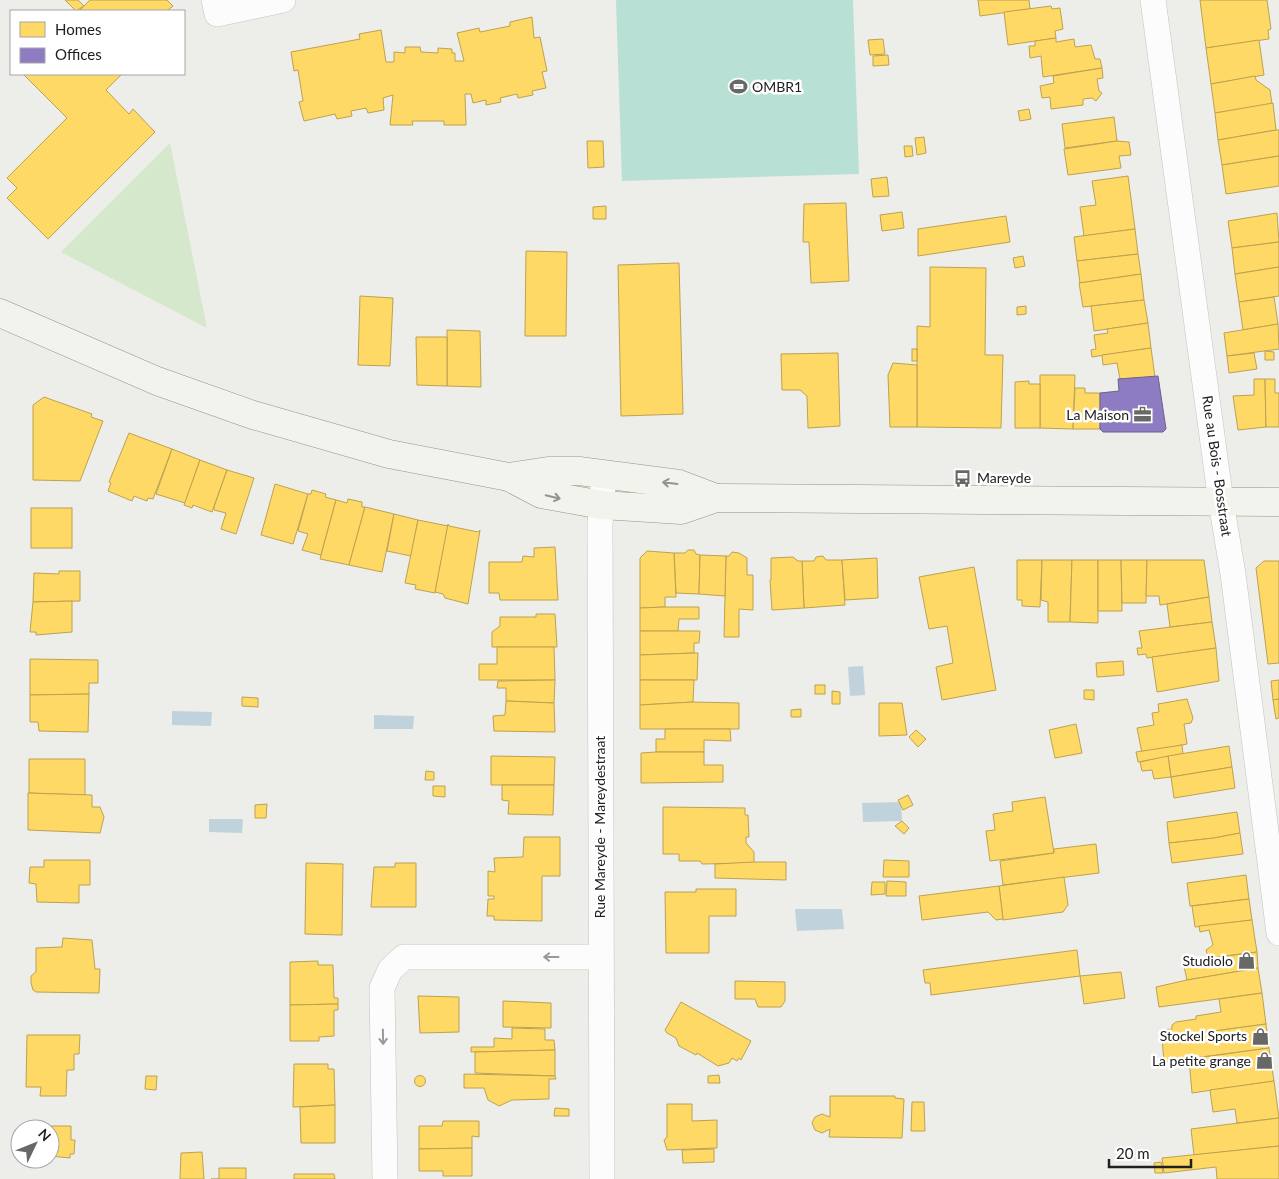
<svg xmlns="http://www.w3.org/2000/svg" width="1279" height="1179" viewBox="0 0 1279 1179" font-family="Lato,sans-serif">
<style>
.grass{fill:#d6e8cb}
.pitch{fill:#b9e0d5}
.water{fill:#c0d3dd}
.homes{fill:#ffd966;stroke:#bca251}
.offices{fill:#8e7cc3;stroke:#6d6092}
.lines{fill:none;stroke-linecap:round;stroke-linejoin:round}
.street-casing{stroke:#c3c3c1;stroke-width:26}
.secondary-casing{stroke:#929683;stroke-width:29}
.street{stroke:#fcfcfc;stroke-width:25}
.secondary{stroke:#f1f3ec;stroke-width:28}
.oneway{stroke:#939490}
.oneway2{stroke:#999}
.labels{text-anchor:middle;stroke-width:5;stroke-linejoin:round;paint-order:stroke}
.poi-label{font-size:14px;fill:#202020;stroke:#fff;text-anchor:end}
.street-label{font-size:14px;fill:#202020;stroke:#fff}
</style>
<rect width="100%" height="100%" fill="#edede9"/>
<!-- grass -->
<polygon class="grass" points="170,143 207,328 61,252"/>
<!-- pitch -->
<polygon class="pitch" points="616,0 853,0 859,174 622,181"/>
<!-- water -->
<g class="water">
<polygon points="863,666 865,695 850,696 848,667"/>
<polygon points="172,711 212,712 211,726 172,725"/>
<polygon points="374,715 414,716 413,729 374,729"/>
<polygon points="901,802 902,821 863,822 862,803"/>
<polygon points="209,819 243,819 242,833 209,832"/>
<polygon points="795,909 842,909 844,929 797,931"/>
</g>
<!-- homes -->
<g class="homes">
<polygon points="65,0 78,0 84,6 76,11"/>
<polygon points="90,0 167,0 173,6 167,11 79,11"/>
<polygon points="978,0 1029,0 1030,9 980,16"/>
<polygon points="1200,0 1267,0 1271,29 1268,30 1269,39 1206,48"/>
<polygon points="1051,6 1052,9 1060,8 1063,29 1055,31 1056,38 1008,45 1004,12"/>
<polygon points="532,17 534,38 540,37 547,71 542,72 546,88 532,91 533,95 518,98 517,94 500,98 501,102 486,105 486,100 473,103 471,94 465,94 466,125 444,125 444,121 412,121 413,125 390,125 393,95 383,98 384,110 368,113 366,108 351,111 352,116 337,119 335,114 304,121 299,102 303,101 298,70 294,71 291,52 360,39 359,34 381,30 386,62 394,62 394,52 405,53 405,47 420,47 421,52 438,53 438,48 452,49 452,53 455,53 455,61 464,61 457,33 479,28 480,32 510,26 510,22"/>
<polygon points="1056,38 1056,42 1074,39 1075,47 1091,45 1095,59 1100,59 1102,68 1043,77 1041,56 1030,58 1029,46 1035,46 1035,41"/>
<polygon points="883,39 885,54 870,55 868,40"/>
<polygon points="1259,40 1264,75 1211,84 1206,48"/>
<polygon points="888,55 889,65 873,66 873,56"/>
<polygon points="1102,68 1103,78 1097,79 1099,91 1102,93 1096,101 1092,98 1083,99 1083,105 1051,109 1050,97 1042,98 1040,86 1054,83 1053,76"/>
<polygon points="23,74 122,74 106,90 129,114 133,109 155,132 48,239 7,198 17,188 7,178 67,118"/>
<polygon points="1255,76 1256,80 1270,90 1272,104 1215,113 1211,84"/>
<polygon points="1273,103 1276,130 1218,140 1215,113"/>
<polygon points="1029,109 1031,119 1020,121 1018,111"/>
<polygon points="1114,117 1117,141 1065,148 1062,124"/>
<polygon points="1276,130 1279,130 1279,156 1222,165 1218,140"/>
<polygon points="924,137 926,153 917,155 915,138"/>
<polygon points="587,141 603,141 604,167 588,168"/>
<polygon points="1117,141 1129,142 1131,155 1119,156 1121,168 1068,175 1064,149"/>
<polygon points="904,146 912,146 913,156 905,157"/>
<polygon points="1279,156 1279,186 1226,194 1222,165"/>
<polygon points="1128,176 1135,229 1084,236 1080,207 1096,205 1092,181"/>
<polygon points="887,177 889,196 873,197 871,179"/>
<polygon points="846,203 849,281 811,283 809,242 803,242 804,204"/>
<polygon points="606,206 606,219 593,219 593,207"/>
<polygon points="902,212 904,228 882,231 880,215"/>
<polygon points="1277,213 1279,242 1232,248 1228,221"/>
<polygon points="1006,216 1010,242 918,256 918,229"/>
<polygon points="1135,229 1138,254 1077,261 1074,237"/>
<polygon points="1279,242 1279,267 1235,274 1232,248"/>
<polygon points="526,251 567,252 566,336 525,336"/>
<polygon points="1138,254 1141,274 1080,283 1077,261"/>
<polygon points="1023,256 1025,266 1015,268 1013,258"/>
<polygon points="679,263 683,414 621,416 618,265"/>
<polygon points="930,267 986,268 985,355 1003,355 1001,428 917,427 917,326 930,327"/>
<polygon points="1279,267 1279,296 1239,302 1235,274"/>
<polygon points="1141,274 1144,300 1083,307 1079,283"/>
<polygon points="360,296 393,298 390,366 358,365"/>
<polygon points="1274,297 1278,324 1243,330 1239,302"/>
<polygon points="1144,300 1148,323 1094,331 1091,306"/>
<polygon points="1026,306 1026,314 1017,315 1017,307"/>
<polygon points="1148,323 1151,348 1092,357 1091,350 1096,349 1094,335 1108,333 1107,329"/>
<polygon points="1278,324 1279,349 1227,356 1224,333"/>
<polygon points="447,330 480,331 481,387 447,386"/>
<polygon points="416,337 447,337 447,386 417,385"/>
<polygon points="1151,348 1155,377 1120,379 1117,363 1103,365 1102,355"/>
<rect x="912" y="349" width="5" height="12"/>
<polygon points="1265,351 1274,352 1274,360 1265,360"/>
<polygon points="838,353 840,426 808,428 807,396 800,390 782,390 781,354"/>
<polygon points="1254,353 1257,369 1229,373 1227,356"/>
<polygon points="893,363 917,365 917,427 890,427 888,375"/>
<polygon points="1040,375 1075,375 1073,429 1040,428"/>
<polygon points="1254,379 1265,379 1266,427 1238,430 1233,396 1254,395"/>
<polygon points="1265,379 1275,379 1275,393 1279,393 1279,427 1266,427"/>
<polygon points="1029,381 1029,384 1040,384 1040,428 1015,428 1015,382"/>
<polygon points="1075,388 1085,388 1085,393 1100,393 1100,429 1073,429"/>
<polygon points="44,397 92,414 91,417 103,421 80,481 33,480 33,405"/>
<polygon points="129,433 172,449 153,499 148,498 147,501 134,496 132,501 108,491 111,483 109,482"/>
<polygon points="172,449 200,460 185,503 156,494"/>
<polygon points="200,460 227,470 212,512 193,505 192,508 184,505"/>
<polygon points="227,470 254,478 236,534 221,529 226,513 214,510 214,507"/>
<polygon points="275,484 308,494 293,544 261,535"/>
<polygon points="312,490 326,494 325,497 336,500 321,555 302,550 308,534 298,531 308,494 311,494"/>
<polygon points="348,499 362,502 362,507 365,507 349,565 320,559 336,500 347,503"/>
<polygon points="365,507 394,514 382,572 349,565"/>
<rect x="31" y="508" width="41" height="40"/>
<polygon points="394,514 418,520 411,556 387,551"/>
<polygon points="418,520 448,526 435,593 415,589 416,585 405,583"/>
<polygon points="448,524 449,526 478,532 480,530 468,604 445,598 443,594 435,592"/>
<polygon points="555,547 558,600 500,600 499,593 489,593 489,562 522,562 523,556 534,557 534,548"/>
<polygon points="688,550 694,550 696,554 700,555 699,594 676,593 674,553 685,553"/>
<polygon points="647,551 674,553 676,597 665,597 665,607 640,608 640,558"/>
<polygon points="732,552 739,553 747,558 747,575 753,575 753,610 739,609 739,637 724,637 726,556 729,556"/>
<polygon points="700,555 726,556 725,596 699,594"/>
<polygon points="823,556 826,560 842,560 845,605 804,608 802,561 814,561 816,557"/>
<polygon points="793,557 798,561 802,561 804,608 772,610 770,580 771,580 771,558"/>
<polygon points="877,558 878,598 845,600 842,560"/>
<polygon points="1017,560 1042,560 1040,607 1022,606 1022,600 1017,600"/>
<polygon points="1042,560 1072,560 1070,622 1048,622 1048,602 1041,600"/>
<polygon points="1072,560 1098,560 1098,623 1070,622"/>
<polygon points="1098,560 1121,560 1122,611 1098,611"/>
<polygon points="1121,560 1147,560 1146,603 1122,603"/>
<polygon points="1147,560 1204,560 1209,597 1160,605 1159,596 1146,596"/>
<polygon points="1264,561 1279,561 1279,663 1268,664 1256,568"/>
<polygon points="974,567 996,690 942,700 936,667 953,663 947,626 929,629 919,577"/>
<polygon points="59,571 80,571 80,601 33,602 34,573 59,574"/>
<polygon points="1209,597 1212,622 1170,627 1167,604"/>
<polygon points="72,601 72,632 36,635 36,632 30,632 33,602"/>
<polygon points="665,607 699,607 699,619 679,619 678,631 640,631 640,608"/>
<polygon points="536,614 555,614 557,647 492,647 492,632 500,626 500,617 536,617"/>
<polygon points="1212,622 1216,648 1147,658 1146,654 1138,655 1137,648 1142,648 1139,631"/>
<polygon points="640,631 700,631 699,643 694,643 694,653 640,655"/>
<polygon points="497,647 554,647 555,680 479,680 479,664 497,664"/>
<polygon points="1216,648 1219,681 1157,692 1152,657"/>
<polygon points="694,653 698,653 697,680 640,680 640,655"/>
<polygon points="30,659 98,660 98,683 89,683 89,694 30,695"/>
<polygon points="1123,661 1124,675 1097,677 1096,663"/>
<polygon points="555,680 554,703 506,701 506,688 497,688 498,681"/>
<polygon points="640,680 694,680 693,702 640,705"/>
<polygon points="1279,680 1279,699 1273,700 1271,681"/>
<rect x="815" y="685" width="10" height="9"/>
<polygon points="1084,690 1094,690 1094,700 1084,699"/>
<polygon points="832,691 840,692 840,704 832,704"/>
<polygon points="89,694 88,732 39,731 38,722 30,722 30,695"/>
<polygon points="242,697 258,698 258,707 242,706"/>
<polygon points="1187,699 1193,718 1191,723 1184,724 1187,744 1142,753 1137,728 1154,725 1152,713 1159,712 1158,704"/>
<polygon points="1279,699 1279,718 1276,719 1273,700"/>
<polygon points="506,701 554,703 555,732 494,731 493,716 505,715"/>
<polygon points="693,702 739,703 739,729 640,729 640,705"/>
<polygon points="879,703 902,703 907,735 879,736"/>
<polygon points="801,709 801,717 791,717 791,710"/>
<polygon points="1076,724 1082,753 1055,758 1049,730"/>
<polygon points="665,729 730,729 731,741 704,740 704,752 656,752 656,739 665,739"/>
<polygon points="916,730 926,739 918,747 909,737"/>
<polygon points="1182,745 1183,754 1138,762 1136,752"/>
<polygon points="1229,746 1232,767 1171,777 1168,756"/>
<polygon points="656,752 704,752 704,765 723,765 723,782 641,783 641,753"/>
<polygon points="491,756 555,757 554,785 491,785"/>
<polygon points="1168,756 1171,777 1154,779 1152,770 1142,771 1140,762"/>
<polygon points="29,759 85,759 85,795 29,793"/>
<polygon points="1232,767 1235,788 1174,798 1171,777"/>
<polygon points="426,771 434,772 434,780 425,780"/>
<polygon points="502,785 554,785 553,815 508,814 509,801 502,800"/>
<polygon points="433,786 445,786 445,797 433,796"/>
<polygon points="28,793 92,795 92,807 100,807 104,817 100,833 28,830"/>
<polygon points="908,795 913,805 903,810 898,800"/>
<polygon points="1045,797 1054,853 990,861 986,831 995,830 993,814 1013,811 1012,802"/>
<polygon points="267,804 266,818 255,818 255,805"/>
<polygon points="663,807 745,808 745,815 748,815 749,837 746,837 746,843 754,852 754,863 702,864 700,861 679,861 679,854 663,854"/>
<polygon points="1237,812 1240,833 1214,838 1169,843 1167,822"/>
<polygon points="902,821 909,828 904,834 895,826"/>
<polygon points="1240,833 1243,854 1172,863 1169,843 1214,838"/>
<polygon points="524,837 560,837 560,876 542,876 542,921 494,920 494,916 487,916 488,899 494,899 494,896 488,896 488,871 495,872 494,858 523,857"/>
<polygon points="1096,844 1099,873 1003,885 1000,861 1054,853 1054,849"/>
<polygon points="44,860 90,860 90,885 79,885 79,903 37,902 36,884 29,883 30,867 44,867"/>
<polygon points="884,860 909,861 909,877 883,877"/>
<polygon points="754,862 786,862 786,880 715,878 715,864"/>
<polygon points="306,863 343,864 342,935 305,934"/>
<polygon points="395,863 416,863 416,907 371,907 374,867 395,867"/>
<polygon points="1246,875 1249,899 1190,906 1187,883"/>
<polygon points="1064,877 1068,905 1063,912 1003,920 999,886"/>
<polygon points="887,881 906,882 906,896 886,896"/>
<polygon points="872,882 885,882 885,894 871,895"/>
<polygon points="999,886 1003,919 996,920 988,912 922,920 919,896"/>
<polygon points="696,889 736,889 736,916 709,916 709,953 666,953 665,892 696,892"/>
<polygon points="1249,899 1252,920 1195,927 1192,906"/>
<polygon points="1252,920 1257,952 1208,958 1206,950 1213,945 1212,941 1209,930 1200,932 1199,926"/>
<polygon points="63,938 92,940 95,969 100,969 99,993 36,992 33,990 31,983 31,976 36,972 36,948 62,947"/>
<polygon points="1077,950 1080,976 931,995 930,983 925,983 923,970"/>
<polygon points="1257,952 1258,968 1187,980 1183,962"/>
<polygon points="318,961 318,965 333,965 334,998 338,998 338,1004 290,1005 290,962"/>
<polygon points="1258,968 1262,993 1159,1007 1156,987 1187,980"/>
<polygon points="1121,972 1125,998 1084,1004 1080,976"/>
<polygon points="735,981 785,982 785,1001 781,1007 758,1007 755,999 735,999"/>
<polygon points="1262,993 1266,1024 1163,1038 1163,1030 1172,1029 1172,1025 1176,1022 1196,1019 1196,1016 1221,1012 1219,999"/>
<polygon points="418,996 459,997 459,1032 420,1033"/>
<polygon points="503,1001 551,1003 551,1028 503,1027"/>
<polygon points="681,1002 751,1041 741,1060 739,1058 737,1061 732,1058 729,1063 718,1066 697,1053 696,1055 679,1046 676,1038 667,1033 665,1030"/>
<polygon points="338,1004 338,1010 334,1010 334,1036 319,1037 319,1041 290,1041 290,1005"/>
<polygon points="1266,1024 1269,1048 1164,1062 1162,1038"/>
<polygon points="512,1028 545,1029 545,1040 554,1040 555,1050 471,1052 471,1047 494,1047 494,1038 512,1039"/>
<polygon points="27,1035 80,1035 79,1054 74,1054 74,1070 67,1070 66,1096 40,1096 41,1087 26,1087"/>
<polygon points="1269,1048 1274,1081 1192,1093 1189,1059"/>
<polygon points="555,1050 555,1076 475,1073 475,1052"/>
<polygon points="294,1064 328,1064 328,1069 334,1069 335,1105 293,1107"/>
<polygon points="464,1074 555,1076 556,1079 549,1079 549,1099 512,1100 499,1106 488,1100 484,1088 464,1088"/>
<polygon points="719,1075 720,1083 708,1083 708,1076"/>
<circle cx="420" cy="1081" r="5.5"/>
<polygon points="146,1076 157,1076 156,1090 145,1089"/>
<polygon points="1274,1081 1279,1118 1237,1123 1235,1109 1213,1112 1210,1090"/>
<polygon points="830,1096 895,1096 895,1098 904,1099 902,1138 829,1137 830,1129 822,1133 815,1130 812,1123 815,1117 822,1114 830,1117"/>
<polygon points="912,1102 924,1102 925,1131 911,1131"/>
<polygon points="667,1104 692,1104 692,1121 717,1120 717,1148 667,1150 664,1140 667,1137"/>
<polygon points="335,1105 335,1143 301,1143 300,1107"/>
<polygon points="555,1108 569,1109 569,1116 554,1116"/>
<polygon points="1279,1118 1279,1146 1194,1155 1191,1129"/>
<polygon points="443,1121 479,1121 479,1137 472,1136 472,1148 419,1149 419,1126 442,1126"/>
<polygon points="25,1126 71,1126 71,1140 75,1140 74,1154 70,1154 70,1158 50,1156 50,1129 25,1129"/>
<polygon points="1279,1146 1279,1179 1217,1179 1216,1167 1164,1173 1162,1158"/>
<polygon points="472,1148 472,1176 443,1176 443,1171 419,1171 419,1149"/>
<polygon points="714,1149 714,1162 683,1163 682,1150"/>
<polygon points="202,1152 204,1179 180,1179 181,1153"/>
<polygon points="1161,1162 1163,1173 1155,1173 1154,1163"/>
<polygon points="219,1168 246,1168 246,1179 211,1179 219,1179"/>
<polygon points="294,1174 334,1174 335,1179 294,1179"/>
</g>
<!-- offices -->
<polygon class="offices" points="1158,376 1166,429 1163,432 1103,432 1100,429 1100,393 1119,391 1118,379"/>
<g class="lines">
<defs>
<g id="street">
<polyline points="214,0 217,14 283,0"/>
<polyline points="1153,0 1221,502 1233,574 1279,933"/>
<polyline points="385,1179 382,988 390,970 404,957 600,957"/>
<polyline points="602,1179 600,524 604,475"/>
</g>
<g id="secondary">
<polyline points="0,313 157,381 253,415 389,454 509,477 541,494 602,505 681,510 716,498 1279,502"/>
<polyline points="509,477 548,471 579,471 679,484 716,498"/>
</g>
</defs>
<!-- street casing -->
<use href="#street" class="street-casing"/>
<!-- secondary casing -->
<use href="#secondary" class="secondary-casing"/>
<!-- street -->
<use href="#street" class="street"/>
<!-- secondary -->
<use href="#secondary" class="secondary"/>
</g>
<!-- one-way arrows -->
<defs><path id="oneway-shaft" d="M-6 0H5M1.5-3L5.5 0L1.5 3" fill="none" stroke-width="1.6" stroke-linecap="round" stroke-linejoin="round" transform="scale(1.25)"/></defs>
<g class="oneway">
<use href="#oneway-shaft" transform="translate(670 483) rotate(-173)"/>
<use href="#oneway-shaft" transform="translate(553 497) rotate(13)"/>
</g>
<g class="oneway2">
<use href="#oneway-shaft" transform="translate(551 957) rotate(-180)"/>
<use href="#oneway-shaft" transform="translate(383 1037) rotate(89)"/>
</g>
<!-- icons -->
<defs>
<symbol id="stadium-bare" viewBox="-9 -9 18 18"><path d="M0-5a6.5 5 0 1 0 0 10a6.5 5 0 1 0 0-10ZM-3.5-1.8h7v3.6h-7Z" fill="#686866" stroke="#fff" stroke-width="2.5" paint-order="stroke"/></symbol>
<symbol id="office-bare" viewBox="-9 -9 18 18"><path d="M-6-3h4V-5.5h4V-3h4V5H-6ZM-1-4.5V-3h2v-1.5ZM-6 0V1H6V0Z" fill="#686866" stroke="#fff" stroke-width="2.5" paint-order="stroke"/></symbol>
<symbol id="bus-bare" viewBox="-9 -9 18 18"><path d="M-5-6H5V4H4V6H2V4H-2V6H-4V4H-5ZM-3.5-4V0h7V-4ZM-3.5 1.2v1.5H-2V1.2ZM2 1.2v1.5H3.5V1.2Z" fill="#686866" stroke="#fff" stroke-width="2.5" paint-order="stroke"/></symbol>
<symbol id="shop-bare" viewBox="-9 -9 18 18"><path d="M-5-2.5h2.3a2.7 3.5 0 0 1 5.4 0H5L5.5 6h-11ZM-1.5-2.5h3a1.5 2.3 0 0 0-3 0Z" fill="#686866" stroke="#fff" stroke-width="2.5" paint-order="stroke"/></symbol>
</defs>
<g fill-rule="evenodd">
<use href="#stadium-bare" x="726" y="74" width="25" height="25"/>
<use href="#office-bare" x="1130" y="402" width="25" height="25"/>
<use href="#bus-bare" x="950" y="466" width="25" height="25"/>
<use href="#shop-bare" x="1234" y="948" width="25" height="25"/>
<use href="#shop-bare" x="1248" y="1024" width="25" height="25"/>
<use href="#shop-bare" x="1252" y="1048" width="25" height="25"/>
</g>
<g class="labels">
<!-- poi labels -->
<g class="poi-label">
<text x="752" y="92" text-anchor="start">OMBR1</text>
<text x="1129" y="420">La Maison</text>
<text x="977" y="483" text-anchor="start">Mareyde</text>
<text x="1233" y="966">Studiolo</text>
<text x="1247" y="1041">Stockel Sports</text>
<text x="1251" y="1066">La petite grange</text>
</g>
<!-- street labels -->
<g class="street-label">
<text transform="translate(1217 466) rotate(82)" y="5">Rue au Bois - Bosstraat</text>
<text transform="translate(600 827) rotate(-90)" y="5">Rue Mareyde - Mareydestraat</text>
</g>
</g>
<!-- legend -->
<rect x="10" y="10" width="175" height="65" fill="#ffffff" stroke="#a6a6a6"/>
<rect x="20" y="22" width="25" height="15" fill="#ffd966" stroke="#a6a6a6"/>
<text x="55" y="35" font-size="15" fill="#202020">Homes</text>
<rect x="20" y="48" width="25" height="15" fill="#8e7cc3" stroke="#a6a6a6"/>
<text x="55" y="60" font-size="15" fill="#202020">Offices</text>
<!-- north arrow -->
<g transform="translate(35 1144) rotate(47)"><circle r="24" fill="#ffffff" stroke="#a6a6a6"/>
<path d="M0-4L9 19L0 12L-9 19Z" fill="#686866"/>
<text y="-8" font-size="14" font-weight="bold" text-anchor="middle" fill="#202020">N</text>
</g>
<!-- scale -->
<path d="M1109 1159v8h82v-8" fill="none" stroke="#202020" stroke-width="2.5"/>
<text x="1116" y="1159" font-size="15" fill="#202020" stroke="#ffffff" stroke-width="4" paint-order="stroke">20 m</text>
</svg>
